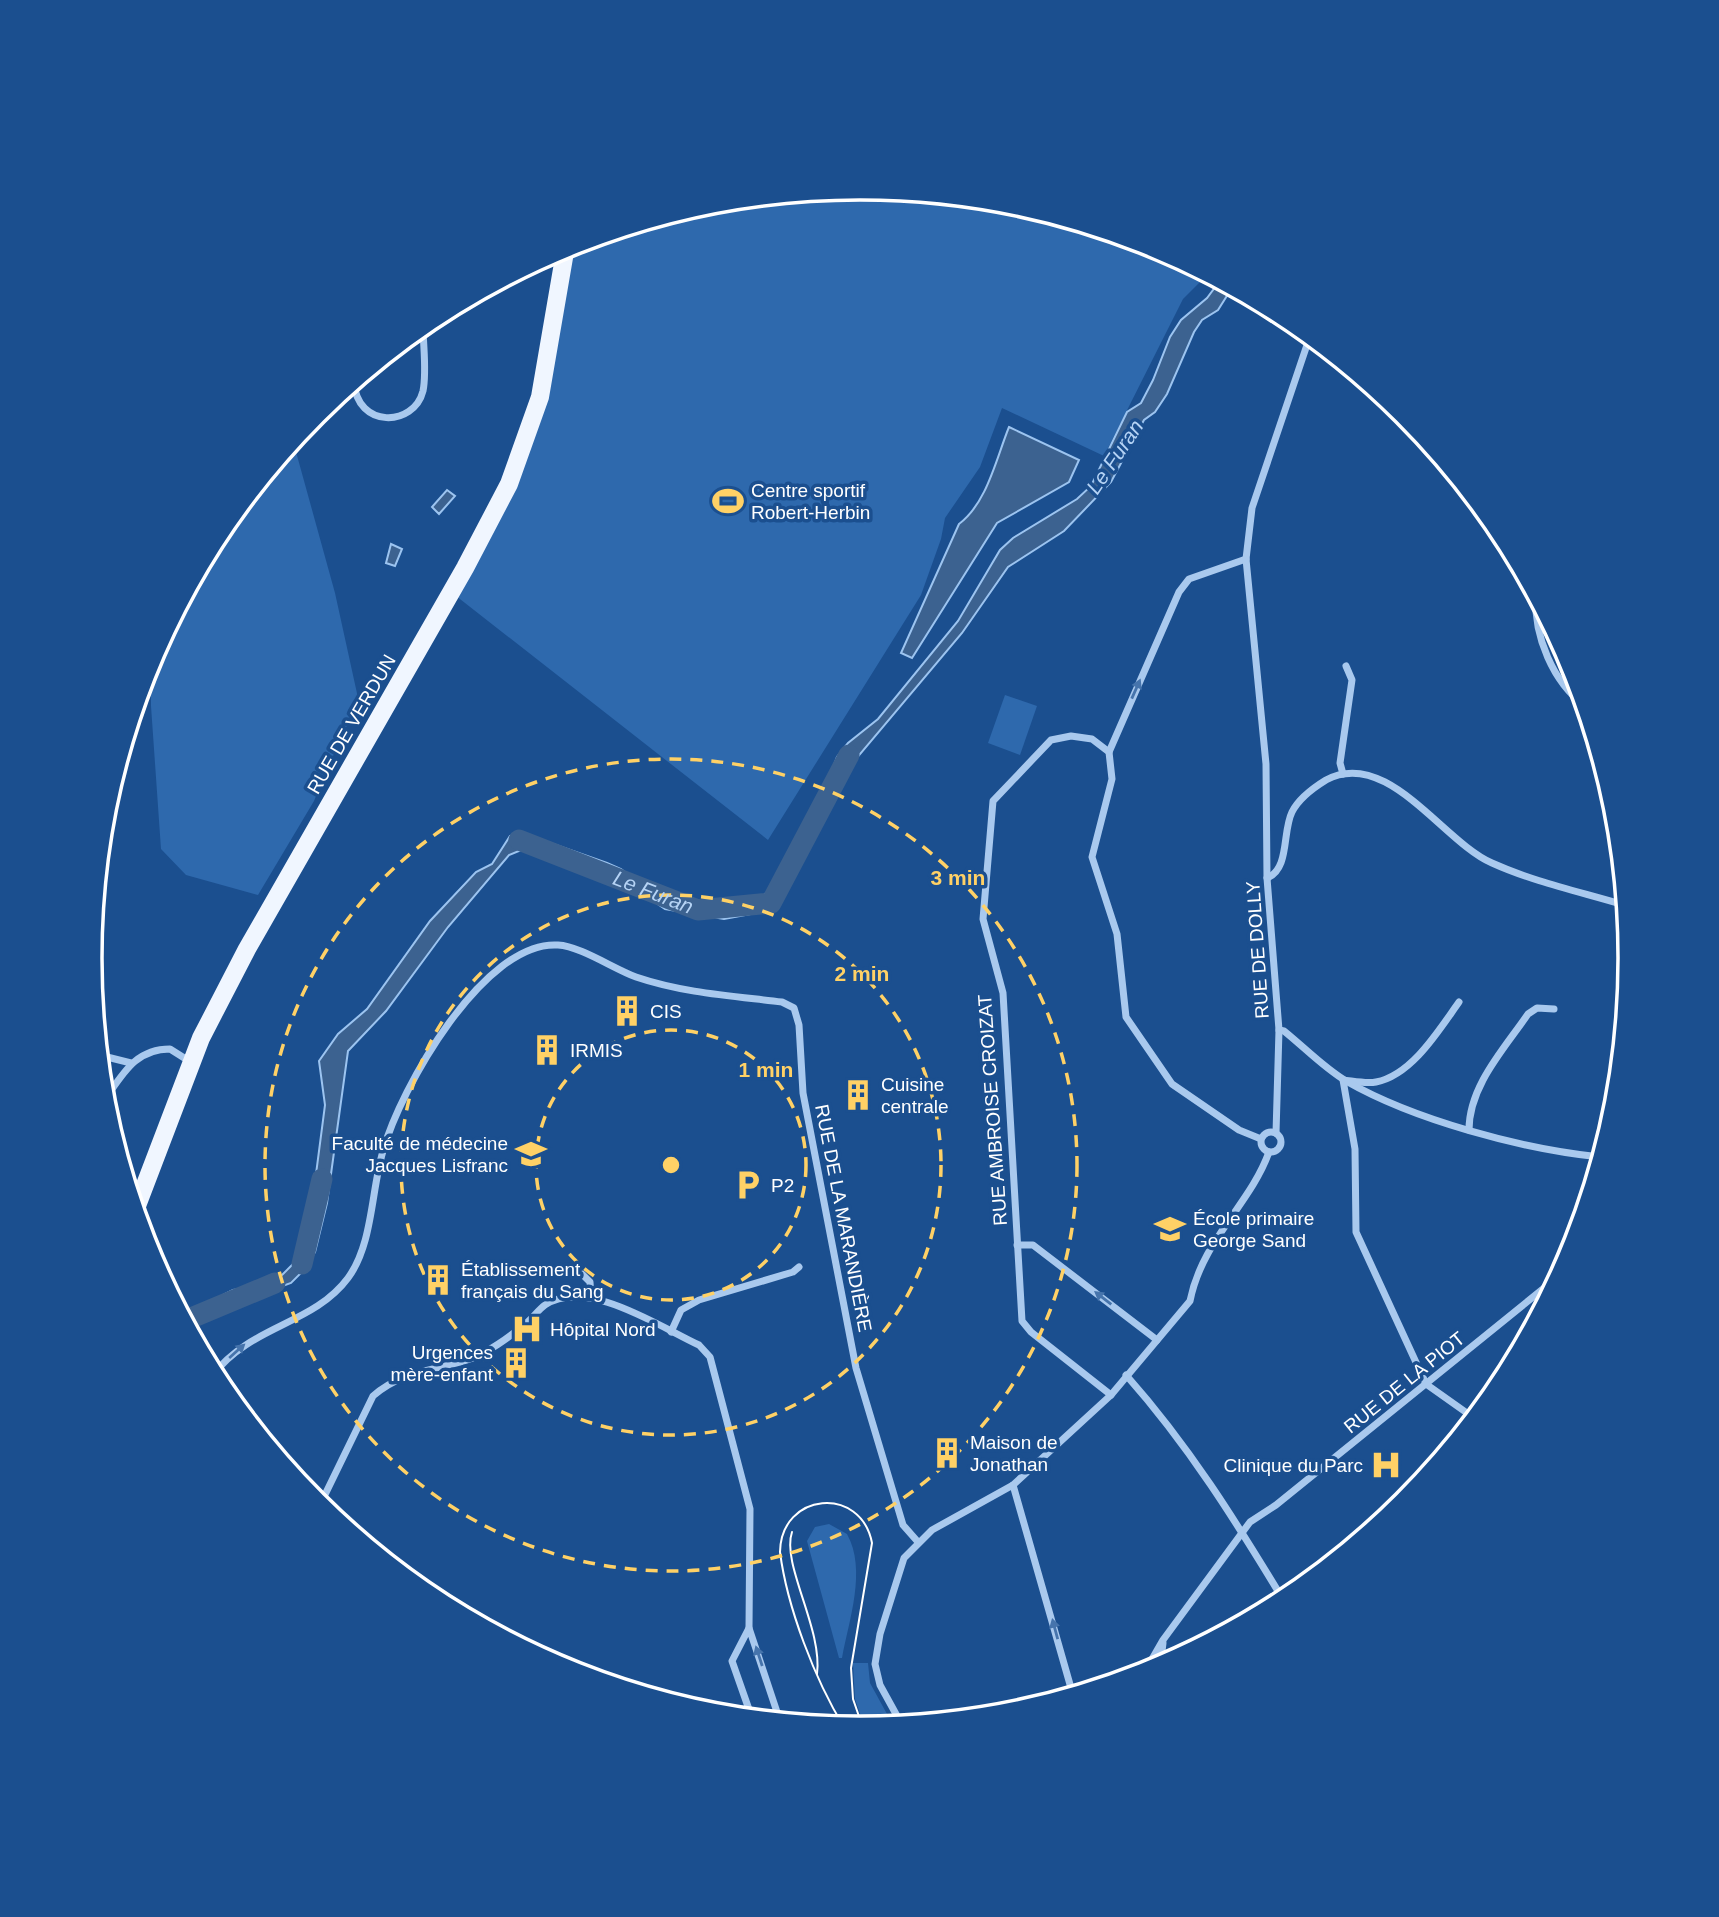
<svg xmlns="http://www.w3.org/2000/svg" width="1719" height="1917" viewBox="0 0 1719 1917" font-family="Helvetica,sans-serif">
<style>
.green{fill:#2e69ad}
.water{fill:#3c6290;stroke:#9cc4f0;stroke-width:2}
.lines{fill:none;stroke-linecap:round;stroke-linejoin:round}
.river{stroke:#3c6290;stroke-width:21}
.minor{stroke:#a9c9ee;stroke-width:7}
.primary{stroke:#f0f6ff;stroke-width:18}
.tram{stroke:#fff;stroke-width:2}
.oneway{fill:#4674ac}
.ring{fill:none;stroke:#ffd166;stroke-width:3.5;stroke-dasharray:12 9}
.labels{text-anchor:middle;stroke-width:7;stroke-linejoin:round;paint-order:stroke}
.poi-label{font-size:19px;fill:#fff;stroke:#1b4f8f;text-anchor:start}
.street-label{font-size:19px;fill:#fff;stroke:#1b4f8f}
.water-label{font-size:21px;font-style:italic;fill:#b5d3f5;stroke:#1b4f8f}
.rim{fill:none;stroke:#fff;stroke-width:3.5}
.centre{fill:#ffd166;stroke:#1b4f8f;stroke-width:3.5}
.ring-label{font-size:21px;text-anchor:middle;font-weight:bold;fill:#ffd166;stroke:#1b4f8f;stroke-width:7;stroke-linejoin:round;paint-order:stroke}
</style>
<rect width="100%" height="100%" fill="#1b4f8f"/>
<!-- green -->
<g class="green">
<polygon points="860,188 1010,203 1155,247 1204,274 1201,281 1183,299 1104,456 1002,408 980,467 945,518 941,539 921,595 768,840 451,592 540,397 566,246 710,203"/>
<polygon points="293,441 335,593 360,707 344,730 314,801 258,895 186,875 161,849 151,706 151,657 219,530"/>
<polygon points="1005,695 1037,706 1020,755 988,743"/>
<path d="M829,1524L847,1534C867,1570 849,1620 842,1658H839L807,1541L815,1527Z"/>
<polygon points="853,1663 868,1663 870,1683 893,1725 865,1728 855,1699"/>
</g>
<!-- water -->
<g class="water">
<polygon points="1219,282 1232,288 1230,291 1218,310 1202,320 1194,332 1167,394 1155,412 1144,420 1111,482 1064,531 1008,567 962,633 834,785 825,817 811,839 794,878 767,908 756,913 724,919 665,909 636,889 572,857 526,848 509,855 448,927 386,1011 348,1051 327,1203 315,1252 304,1270 291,1283 266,1292 238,1295 185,1323 181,1316 233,1290 273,1284 298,1259 315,1213 316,1174 325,1105 319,1061 338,1034 367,1009 430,921 476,872 492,864 510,836 525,834 607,863 621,869 657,896 685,906 701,905 722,912 748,906 764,895 789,872 797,860 806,826 819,805 837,757 848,743 878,719 958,621 1000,550 1013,538 1077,499 1091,486 1127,412 1141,403 1153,380 1170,337 1181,320 1207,298"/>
<path d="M1009,427L1079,460L1069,482L997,523L912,658L901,653L959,524C987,503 996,459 1009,427Z"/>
<polygon points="447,490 455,496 439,514 432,507"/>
<polygon points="391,544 402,549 395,566 386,563"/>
</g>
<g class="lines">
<!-- river -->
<g class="river">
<path id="s1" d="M519,840L698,910L771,903L849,755"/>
<polyline points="302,1264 322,1179"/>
<polyline points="184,1321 275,1283"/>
</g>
<!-- minor -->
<g class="minor">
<path d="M354,382C357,429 414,427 423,391C427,372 423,345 423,325"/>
<path d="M1536,598C1534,636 1553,682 1584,705"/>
<polyline points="1109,752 1179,592 1189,579 1246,559"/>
<polyline points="1343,774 1340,763 1352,680 1346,666"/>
<path d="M1267,878C1290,869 1282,832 1292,812C1299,798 1313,788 1326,780C1387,747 1443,842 1492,863C1534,882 1581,892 1624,905"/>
<path d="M1459,1002C1439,1030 1412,1075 1376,1082C1366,1084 1353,1081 1343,1080L1355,1149L1356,1232L1426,1384L1474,1418"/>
<path d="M1279,1030L1284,1031C1304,1047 1324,1068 1346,1081C1414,1120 1522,1149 1600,1157"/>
<polyline points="99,1055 131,1063"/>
<path d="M103,1102C122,1076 134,1049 170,1049L189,1061"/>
<path d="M1469,1130C1469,1086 1504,1049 1528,1014L1537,1008L1554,1009"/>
<circle cx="1271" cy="1142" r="10"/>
<polyline points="1276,1133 1279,1030 1267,878 1266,764 1246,559 1252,508 1310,336"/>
<polyline points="1017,1245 1033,1245 1157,1340"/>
<polyline points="557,1274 582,1274 590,1282 591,1296"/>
<polyline points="671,1332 681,1310 699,1300 793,1272 799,1267"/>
<path d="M213,1375C251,1325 313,1325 348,1278C373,1244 371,1191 383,1151C400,1089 484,940 558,945C580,946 614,969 636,977C683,993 733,996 782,1002L794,1008L799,1025L803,1093L856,1368L903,1525L918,1542"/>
<path d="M1126,1375C1189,1446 1235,1520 1284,1601"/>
<polyline points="1111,1395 1031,1332 1022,1321 1003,993 983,919 993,801 1051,740 1071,736 1092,739 1109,752 1112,779 1092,857 1117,934 1126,1017 1172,1084 1239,1130 1261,1139"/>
<polyline points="1013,1485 1073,1695"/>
<path d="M319,1507L373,1396C401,1371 433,1371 467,1360C486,1354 510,1337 526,1323C533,1318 538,1310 545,1305C586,1277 660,1327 699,1345L710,1357L750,1509L749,1628"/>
<polyline points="1160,1667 1163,1643"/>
<polyline points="1144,1673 1163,1640 1250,1522 1276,1505 1559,1276"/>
<polyline points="752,1718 732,1661 749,1628 780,1721"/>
<path d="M902,1725L880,1685L875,1664L880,1634L904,1558L932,1530L1013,1485L1111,1395L1190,1301C1202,1240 1250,1205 1269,1152"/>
</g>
<!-- primary -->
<polyline class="primary" points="135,1211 201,1038 247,949 465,568 509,484 540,397 566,246"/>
<!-- tram -->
<g class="tram">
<path d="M792,1532C781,1564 823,1629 817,1674"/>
<path d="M844,1727C815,1680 787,1607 780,1552C781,1492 861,1485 872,1543L851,1668L853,1699L863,1728"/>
</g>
</g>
<!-- one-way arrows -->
<defs><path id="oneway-solid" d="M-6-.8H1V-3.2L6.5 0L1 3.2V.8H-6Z" transform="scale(1.75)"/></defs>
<g class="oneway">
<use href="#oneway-solid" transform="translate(1136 689) rotate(-66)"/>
<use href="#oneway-solid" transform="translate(1103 1298) rotate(-142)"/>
<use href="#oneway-solid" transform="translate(237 1351) rotate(-42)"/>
<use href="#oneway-solid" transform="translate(1055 1629) rotate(-105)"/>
<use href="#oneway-solid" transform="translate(759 1656) rotate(-108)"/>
</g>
<!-- distance rings -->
<g class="ring">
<circle cx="671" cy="1165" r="135"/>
<circle cx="671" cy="1165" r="270"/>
<circle cx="671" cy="1165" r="406"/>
</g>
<!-- icons -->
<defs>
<symbol id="stadium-bare" viewBox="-9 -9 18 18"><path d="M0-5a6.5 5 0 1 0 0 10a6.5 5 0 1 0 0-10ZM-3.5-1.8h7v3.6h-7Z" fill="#ffd166" stroke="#1b4f8f" stroke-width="2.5" paint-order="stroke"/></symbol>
<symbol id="building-bare" viewBox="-9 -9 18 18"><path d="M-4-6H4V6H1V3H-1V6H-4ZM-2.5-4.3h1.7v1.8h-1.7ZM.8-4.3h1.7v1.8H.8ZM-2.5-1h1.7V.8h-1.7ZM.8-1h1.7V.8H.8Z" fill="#ffd166" stroke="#1b4f8f" stroke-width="2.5" paint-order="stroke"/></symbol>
<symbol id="university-bare" viewBox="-9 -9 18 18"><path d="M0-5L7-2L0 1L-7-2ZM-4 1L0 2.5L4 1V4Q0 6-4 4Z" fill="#ffd166" stroke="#1b4f8f" stroke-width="2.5" paint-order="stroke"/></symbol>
<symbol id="parking-bare" viewBox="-9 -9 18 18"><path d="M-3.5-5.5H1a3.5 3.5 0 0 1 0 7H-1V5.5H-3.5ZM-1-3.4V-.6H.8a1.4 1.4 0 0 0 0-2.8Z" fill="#ffd166" stroke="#1b4f8f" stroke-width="2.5" paint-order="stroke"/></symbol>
<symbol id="school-bare" viewBox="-9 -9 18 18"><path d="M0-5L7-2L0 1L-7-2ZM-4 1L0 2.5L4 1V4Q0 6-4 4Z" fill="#ffd166" stroke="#1b4f8f" stroke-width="2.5" paint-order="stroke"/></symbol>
<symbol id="hospital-bare" viewBox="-9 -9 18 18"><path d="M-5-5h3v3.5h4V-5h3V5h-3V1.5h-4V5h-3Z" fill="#ffd166" stroke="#1b4f8f" stroke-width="2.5" paint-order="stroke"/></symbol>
</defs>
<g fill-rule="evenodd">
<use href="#stadium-bare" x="706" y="479" width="44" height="44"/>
<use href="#building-bare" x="605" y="989" width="44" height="44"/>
<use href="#building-bare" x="525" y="1028" width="44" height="44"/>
<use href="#building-bare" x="836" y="1073" width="44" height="44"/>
<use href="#university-bare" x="509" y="1132" width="44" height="44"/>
<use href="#parking-bare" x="726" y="1163" width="44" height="44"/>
<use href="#school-bare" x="1148" y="1207" width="44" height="44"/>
<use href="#building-bare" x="416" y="1258" width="44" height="44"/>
<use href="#hospital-bare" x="505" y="1307" width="44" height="44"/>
<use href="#building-bare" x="494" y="1341" width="44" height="44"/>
<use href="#building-bare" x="925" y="1431" width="44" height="44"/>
<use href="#hospital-bare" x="1364" y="1443" width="44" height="44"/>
</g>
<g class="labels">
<!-- poi labels -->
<g class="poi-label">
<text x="751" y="497">Centre sportif<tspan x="751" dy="22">Robert-Herbin</tspan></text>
<text x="650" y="1018">CIS</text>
<text x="570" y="1057">IRMIS</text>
<text x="881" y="1091">Cuisine<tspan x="881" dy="22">centrale</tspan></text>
<text x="508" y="1150" text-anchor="end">Faculté de médecine<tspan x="508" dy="22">Jacques Lisfranc</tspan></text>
<text x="771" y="1192">P2</text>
<text x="1193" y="1225">École primaire<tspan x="1193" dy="22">George Sand</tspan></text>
<text x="461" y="1276">Établissement<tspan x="461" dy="22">français du Sang</tspan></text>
<text x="550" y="1336">Hôpital Nord</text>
<text x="493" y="1359" text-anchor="end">Urgences<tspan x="493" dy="22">mère-enfant</tspan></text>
<text x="970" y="1449">Maison de<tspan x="970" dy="22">Jonathan</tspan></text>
<text x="1363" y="1472" text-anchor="end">Clinique du Parc</text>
</g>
<!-- street labels -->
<g class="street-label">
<text transform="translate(351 724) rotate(-60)" y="7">RUE DE VERDUN</text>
<text transform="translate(1257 950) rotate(-94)" y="7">RUE DE DOLLY</text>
<text transform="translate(992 1110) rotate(-94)" y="7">RUE AMBROISE CROIZAT</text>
<text transform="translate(844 1218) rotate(79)" y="7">RUE DE LA MARANDIÈRE</text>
<text transform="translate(1404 1382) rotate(-39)" y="7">RUE DE LA PIOT</text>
</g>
<!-- water labels -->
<g class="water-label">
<text transform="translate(1115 457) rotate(-56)" y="7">Le Furan</text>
<text dy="7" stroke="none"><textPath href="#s1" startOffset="144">Le Furan</textPath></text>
</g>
</g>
<!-- crop -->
<path d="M0 0H1719V1917H0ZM102 958a758 758 0 1 1 1516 0a758 758 0 1 1-1516 0Z" fill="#1b4f8f" fill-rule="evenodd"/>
<path class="rim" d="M102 958a758 758 0 1 1 1516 0a758 758 0 1 1-1516 0Z"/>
<circle cx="671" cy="1165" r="10" class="centre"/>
<g class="ring-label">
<text x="958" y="885">3 min</text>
<text x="862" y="981">2 min</text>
<text x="766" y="1077">1 min</text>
</g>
</svg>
